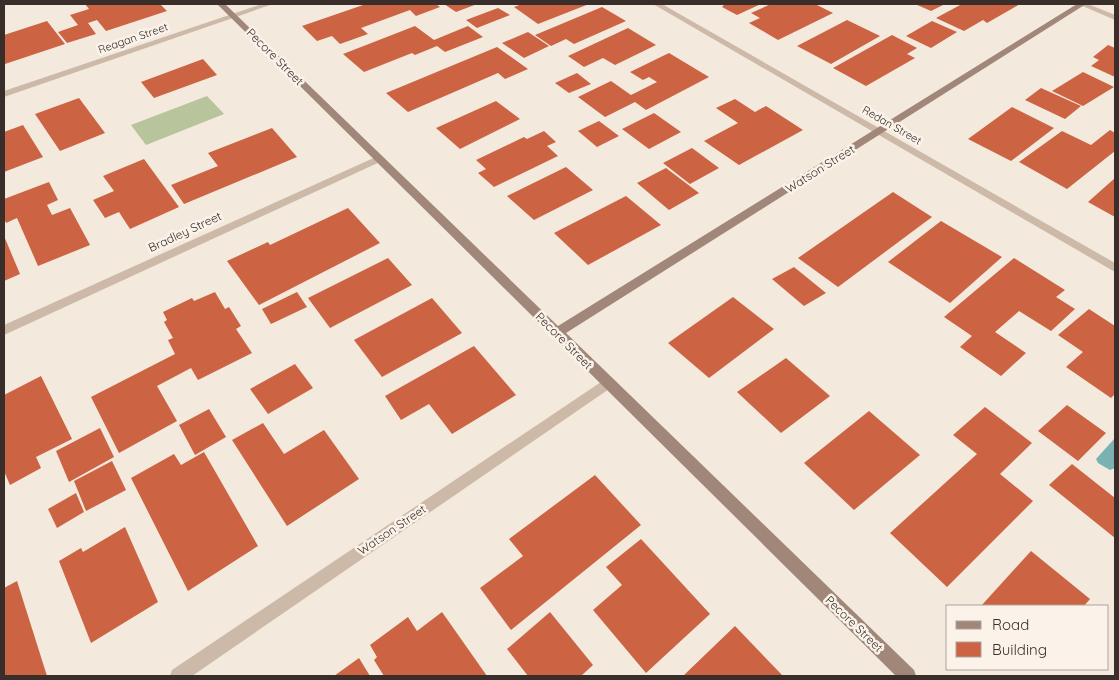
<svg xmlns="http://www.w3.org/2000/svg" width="1119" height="680" viewBox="0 0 1119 680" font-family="Quicksand,sans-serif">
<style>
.green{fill:#b7c49c}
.water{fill:#7ab1b3}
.building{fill:#cc6343}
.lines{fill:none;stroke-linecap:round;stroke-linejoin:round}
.street{fill:#cdb9a8;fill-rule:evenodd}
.secondary{fill:#a18779;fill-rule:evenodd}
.labels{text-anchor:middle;stroke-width:5;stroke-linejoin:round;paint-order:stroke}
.far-street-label{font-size:11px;fill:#392e29;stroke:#fbf3ea}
.street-label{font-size:12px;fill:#392e29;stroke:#fbf3ea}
</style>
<rect width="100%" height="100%" fill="#f4e9dd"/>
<!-- green -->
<polygon class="green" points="207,96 224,114 146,145 131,125"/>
<!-- water -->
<polygon class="water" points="1115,438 1115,468 1110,470 1098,463 1096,459"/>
<!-- building -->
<g class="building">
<polygon points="85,4 160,4 167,11 106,31 97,20 88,23 96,34 67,43 58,32 78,25 70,15 89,9"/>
<polygon points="366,4 436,4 440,7 416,16 410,10 361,28 368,34 340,44 332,36 317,41 302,26"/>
<polygon points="444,4 477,4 456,12"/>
<polygon points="522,4 589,4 538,24 514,7"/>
<polygon points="721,4 761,4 737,15 722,7 724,5"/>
<polygon points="771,4 815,4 833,13 778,40 749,23 760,18 751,13"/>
<polygon points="915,4 945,4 931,11"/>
<polygon points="962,4 1020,4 987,23 983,20 964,31 936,18"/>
<polygon points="602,7 626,21 574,44 566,39 551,46 535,35"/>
<polygon points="498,8 510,15 477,28 466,20"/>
<polygon points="847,20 880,36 831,64 797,46"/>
<polygon points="47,21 65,44 5,64 4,35"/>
<polygon points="932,21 957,32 931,48 906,36"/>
<polygon points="415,26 434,40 468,26 483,37 445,52 437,46 415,55 412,53 364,72 343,54"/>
<polygon points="628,28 656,45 615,65 603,58 584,67 568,56"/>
<polygon points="528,32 549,46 524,58 502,43"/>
<polygon points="892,35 917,48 907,54 915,58 866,86 833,68"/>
<polygon points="1108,45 1115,48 1115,77 1091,66 1099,60 1093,57"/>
<polygon points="497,47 528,69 505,79 498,73 408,112 386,93"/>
<polygon points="669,53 709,77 646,110 635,102 605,117 578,97 611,81 631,95 657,82 649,77 643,80 630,72"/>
<polygon points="203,59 217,75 154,98 141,82"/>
<polygon points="1083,72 1114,87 1083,106 1052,91"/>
<polygon points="577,73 591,84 569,93 555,83"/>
<polygon points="1041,88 1081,106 1065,119 1025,100"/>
<polygon points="79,98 105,133 60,151 35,114"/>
<polygon points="735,99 755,112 766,106 803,130 739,165 704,141 738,123 716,108"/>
<polygon points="496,101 520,119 460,149 436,128"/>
<polygon points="1012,107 1054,128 1011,161 968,139"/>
<polygon points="654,113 681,132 649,149 622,129"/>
<polygon points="599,121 619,136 597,147 578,131"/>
<polygon points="23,125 43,157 4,172 4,132"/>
<polygon points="272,128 297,157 184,204 171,185 218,166 208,153"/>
<polygon points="1110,130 1115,133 1115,151 1067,189 1019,162 1062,131 1091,145"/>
<polygon points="544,131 556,142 547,146 558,156 494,187 478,173 486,169 476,160 524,137 527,139"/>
<polygon points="692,148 719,168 690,184 663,163"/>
<polygon points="144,159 179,207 130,229 119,212 105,218 93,200 114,191 103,176"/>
<polygon points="566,167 593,190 534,220 507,196"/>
<polygon points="666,168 699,193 669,210 637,183"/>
<polygon points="1115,178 1115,217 1088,202"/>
<polygon points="49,182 58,200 47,205 52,215 70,208 90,245 38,266 17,218 6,223 4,218 4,199"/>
<polygon points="893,192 932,217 838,287 798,258"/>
<polygon points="626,196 661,225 588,265 554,233"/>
<polygon points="348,208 380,243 259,305 227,261 268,242 270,245"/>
<polygon points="941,221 1002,257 950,303 888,262"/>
<polygon points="4,236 20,274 4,281"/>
<polygon points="388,258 412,285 330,328 308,298"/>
<polygon points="1014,258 1065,290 1056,297 1075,309 1051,331 1019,311 995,332 1026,353 1001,376 960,347 972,336 944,317"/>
<polygon points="794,267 826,293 804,306 772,279"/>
<polygon points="215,292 225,309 229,307 241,326 236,329 252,353 198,380 191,368 157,386 177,421 119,453 91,397 175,354 168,340 173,338 164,322 167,320 163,312 192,298 194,301"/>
<polygon points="297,292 307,307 271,324 262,309"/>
<polygon points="733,297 774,329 709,378 668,343"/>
<polygon points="432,298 462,333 382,377 354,340"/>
<polygon points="1089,309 1115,326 1115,394 1111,398 1066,367 1083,352 1058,335"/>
<polygon points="474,346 516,395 452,434 429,404 401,420 385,396"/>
<polygon points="786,358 830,396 781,433 737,392"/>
<polygon points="295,364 313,388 268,414 250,389"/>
<polygon points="41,376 72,439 36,457 41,468 10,485 4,471 4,395"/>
<polygon points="1067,405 1106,433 1078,461 1038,431"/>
<polygon points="985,407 1032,443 1000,474 1033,501 947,587 890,533 977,454 953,435"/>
<polygon points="209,409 226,437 195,455 179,425"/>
<polygon points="869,411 920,455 854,510 804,463"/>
<polygon points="263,423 284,454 324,430 359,479 287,526 232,440"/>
<polygon points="100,428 114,457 69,482 56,451"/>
<polygon points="204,452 258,546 188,591 131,478 174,454 181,465"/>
<polygon points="112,461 126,490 86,511 74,481"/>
<polygon points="1072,464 1115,498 1115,538 1049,485"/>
<polygon points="595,475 641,525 511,630 480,588 523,556 509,539"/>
<polygon points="76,493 84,512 57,528 48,509"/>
<polygon points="125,527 158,602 91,643 59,561 81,548 83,552"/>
<polygon points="641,539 710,614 646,673 593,610 622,585 606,567"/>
<polygon points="1031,551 1090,599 1084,606 981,606"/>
<polygon points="17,581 47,676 4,676 4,588"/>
<polygon points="442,612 487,676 384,676 374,660 377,657 370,645 408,617 417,631"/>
<polygon points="550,612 593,665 581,676 528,676 507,649"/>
<polygon points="735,626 783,676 683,676"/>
<polygon points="359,658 370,676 334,676"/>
</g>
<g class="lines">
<!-- street -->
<g class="street">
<polygon points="262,4 273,4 4,97 4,91"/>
<polygon points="653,4 662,4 1115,263 1115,272"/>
<polygon points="1078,4 1088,4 1115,15 1115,20"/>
<polygon points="378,156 382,157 382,161 4,335 4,325"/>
<polygon points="607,378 612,379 614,383 612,387 192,676 170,676 172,670"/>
</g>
<!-- secondary -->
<polygon class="secondary" points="217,4 225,4 558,326 1077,4 1086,4 566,333 914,670 916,676 896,676"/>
</g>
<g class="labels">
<!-- far-street labels -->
<g class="far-street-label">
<text transform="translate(133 38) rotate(-19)" y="4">Reagan Street</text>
<text transform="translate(892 125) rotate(30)" y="4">Redan Street</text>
</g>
<!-- street labels -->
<g class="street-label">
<text transform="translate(275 57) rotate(45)" y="4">Pecore Street</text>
<text transform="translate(820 169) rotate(-32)" y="4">Watson Street</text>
<text transform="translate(185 232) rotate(-25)" y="4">Bradley Street</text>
<text transform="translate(564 341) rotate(45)" y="4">Pecore Street</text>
<text transform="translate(392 530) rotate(-34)" y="4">Watson Street</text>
<text transform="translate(854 624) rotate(44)" y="4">Pecore Street</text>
</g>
</g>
<!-- border -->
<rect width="1119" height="680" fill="none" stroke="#392e29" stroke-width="10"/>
<!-- legend -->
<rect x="946" y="605" width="162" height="65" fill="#fbf3ea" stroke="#ada49d"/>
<rect x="956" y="621" width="25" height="8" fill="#a18779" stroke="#ada49d"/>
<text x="992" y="630" font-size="15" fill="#392e29">Road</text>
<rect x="956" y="642" width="25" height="15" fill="#cc6343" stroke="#ada49d"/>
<text x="992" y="655" font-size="15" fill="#392e29">Building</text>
</svg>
